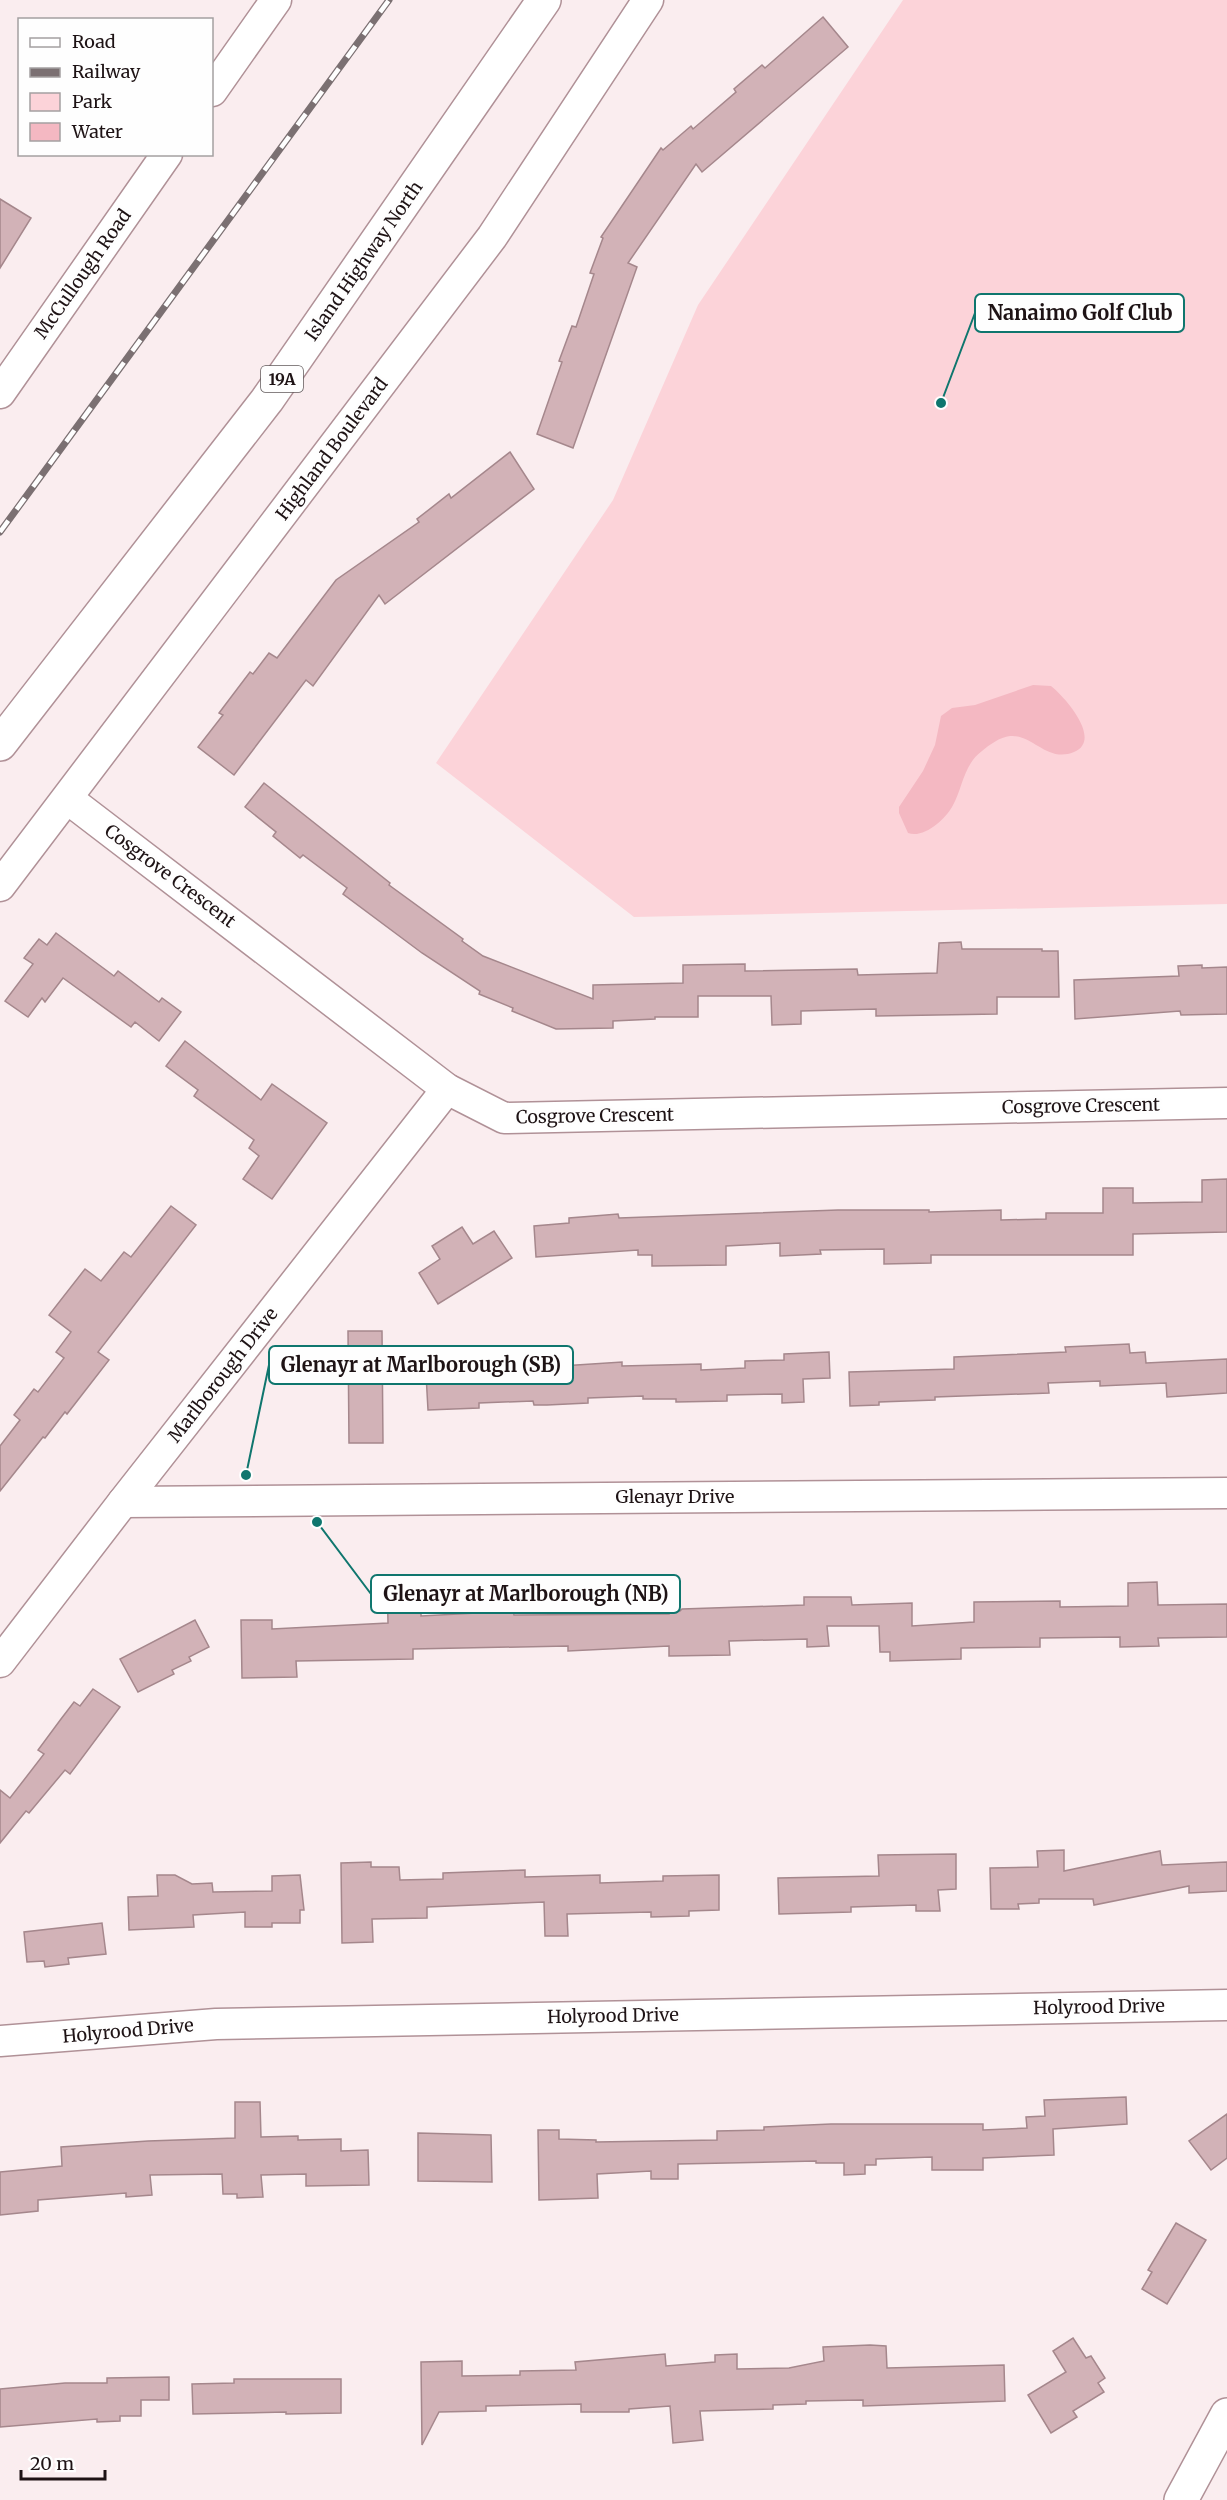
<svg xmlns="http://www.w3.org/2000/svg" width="1227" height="2500" viewBox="0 0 1227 2500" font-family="Merriweather,serif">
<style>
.green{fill:#fcd3d9}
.water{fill:#f4b8c2}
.building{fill:#d2b2b7;stroke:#a5878c;stroke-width:1.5}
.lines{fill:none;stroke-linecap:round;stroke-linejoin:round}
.street-casing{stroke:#b09197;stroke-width:33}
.secondary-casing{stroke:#b09197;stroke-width:36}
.primary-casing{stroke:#b09197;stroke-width:36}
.street{stroke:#fff;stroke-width:30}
.secondary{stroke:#fff;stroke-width:33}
.primary{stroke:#fff;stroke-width:33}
.rail-casing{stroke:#7b7072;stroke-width:7}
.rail{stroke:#fefefe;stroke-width:4.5;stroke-dasharray:14;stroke-linecap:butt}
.labels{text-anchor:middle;stroke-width:6;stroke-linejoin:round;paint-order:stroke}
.shield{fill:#fefefe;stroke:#615a5b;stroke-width:1.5}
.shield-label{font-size:16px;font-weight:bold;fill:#1e1315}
.street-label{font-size:18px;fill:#1e1315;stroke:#fefefe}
.leader{fill:none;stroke:#0f766e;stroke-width:2}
.callout-dot{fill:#0f766e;stroke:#fefefe;stroke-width:2}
.callout{fill:#fefefe;stroke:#0f766e;stroke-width:2}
.callout-label{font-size:20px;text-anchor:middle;font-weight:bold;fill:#1e1315}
</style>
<rect width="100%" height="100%" fill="#faedef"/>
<!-- green -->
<polygon class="green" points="903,0 1227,0 1227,904 634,917 436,763 613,500 698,305"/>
<!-- water -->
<path class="water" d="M1033,685L1051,686C1065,697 1103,740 1074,752C1047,763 1033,734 1010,736C1000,737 989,745 982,751C963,765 963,788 952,807C945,819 924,839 908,833L899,813V807L923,771L935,745L941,716L952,708L975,705Z"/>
<!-- building -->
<g class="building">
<polygon points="823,17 848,47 702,172 696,164 628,263 637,267 573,448 537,434 562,362 559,361 572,326 576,327 594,274 590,273 603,238 601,237 661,148 663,150 691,126 693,129 736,92 734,89 762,65 765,68"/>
<polygon points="0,199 31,218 0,268"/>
<polygon points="510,452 534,489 385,604 379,595 313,686 306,680 234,775 198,747 223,715 219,713 250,672 253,674 269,653 277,658 336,580 419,522 417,519 449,494 451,498"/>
<polygon points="264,783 390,883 389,885 463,939 462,941 483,956 593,999 593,985 683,983 683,965 745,964 745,971 857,969 858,975 937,973 939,943 961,942 962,949 1042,949 1042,951 1058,951 1059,997 997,997 997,1014 876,1016 876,1009 801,1011 801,1024 772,1025 771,996 698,996 698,1017 655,1017 655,1019 613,1021 613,1028 556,1029 512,1011 513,1008 479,994 480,991 422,953 343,894 347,888 303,855 300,858 273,836 276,832 245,807"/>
<polygon points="56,933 114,976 118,971 159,1002 162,998 181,1012 159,1041 135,1022 131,1027 63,978 45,1002 42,998 28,1017 5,1001 33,964 24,958 39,939 47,945"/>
<polygon points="1202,965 1202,968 1227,967 1227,1014 1181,1015 1180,1011 1075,1019 1074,980 1179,976 1178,966"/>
<polygon points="185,1041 261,1100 272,1084 327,1123 272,1199 243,1179 259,1156 249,1148 254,1140 194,1096 198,1090 166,1066"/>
<polygon points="1227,1179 1227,1232 1133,1234 1133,1255 931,1255 931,1263 884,1264 884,1249 820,1250 821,1254 780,1256 780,1243 726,1246 726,1265 652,1266 652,1255 638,1255 638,1250 536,1257 534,1226 569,1223 569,1218 618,1214 619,1218 838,1210 929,1210 929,1212 1001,1210 1001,1220 1046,1219 1046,1213 1103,1213 1103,1188 1133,1188 1133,1203 1202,1202 1202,1180"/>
<polygon points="171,1206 196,1225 98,1352 109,1360 67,1414 65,1412 45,1438 43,1437 0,1491 0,1446 20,1420 14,1415 34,1389 38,1392 64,1358 56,1352 71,1332 49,1315 85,1269 101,1281 124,1252 131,1257"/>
<polygon points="462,1227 473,1244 494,1231 512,1258 438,1304 419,1273 440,1259 432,1246"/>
<polygon points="348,1331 382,1331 383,1443 349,1443"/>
<polygon points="1129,1344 1130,1353 1145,1352 1146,1363 1227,1359 1227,1393 1167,1397 1166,1383 1100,1386 1100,1381 1048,1383 1049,1393 935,1397 935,1400 879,1402 879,1405 850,1406 849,1372 954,1369 954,1357 1066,1352 1065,1347"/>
<polygon points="829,1352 830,1378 803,1379 804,1402 782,1403 782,1394 727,1395 727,1401 676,1402 676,1399 643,1399 643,1396 588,1398 588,1403 547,1405 534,1405 533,1401 479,1403 479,1408 428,1410 426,1374 513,1370 513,1377 561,1366 622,1362 622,1366 701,1364 701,1370 745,1368 745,1361 784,1360 784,1354"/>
<polygon points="421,1575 421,1616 513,1611 514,1615 669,1614 669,1611 680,1611 682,1609 804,1605 804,1597 851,1597 852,1605 912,1603 912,1626 974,1622 974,1602 1060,1601 1060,1607 1128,1606 1128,1583 1157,1582 1158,1605 1227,1604 1227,1637 1158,1638 1159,1646 1120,1647 1120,1637 1040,1638 1040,1647 961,1648 961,1659 890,1661 890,1652 880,1652 879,1626 827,1626 829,1646 807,1647 807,1639 729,1641 730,1655 669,1656 669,1646 568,1651 568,1646 413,1649 413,1659 296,1661 297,1677 242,1678 241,1620 272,1620 272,1629 388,1623 387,1576"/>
<polygon points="195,1620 209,1647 189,1657 191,1661 172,1670 174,1674 138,1692 120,1659"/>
<polygon points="93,1689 120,1707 70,1774 65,1770 29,1813 26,1811 0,1843 0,1790 10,1798 44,1754 38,1750 61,1719 74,1702 80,1706"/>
<polygon points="1064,1850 1064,1871 1160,1851 1162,1865 1227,1862 1227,1891 1189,1893 1189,1886 1094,1905 1093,1899 1039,1899 1039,1903 1018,1904 1019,1909 991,1909 990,1868 1038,1867 1037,1851"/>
<polygon points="956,1854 956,1889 938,1890 940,1911 916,1911 916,1905 851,1907 851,1912 779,1914 778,1878 879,1876 878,1855"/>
<polygon points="371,1862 371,1867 399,1867 400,1880 443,1879 443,1873 525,1870 525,1877 600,1875 600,1883 663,1881 663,1876 719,1875 719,1910 689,1911 689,1916 651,1917 651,1912 567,1914 568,1936 545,1936 544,1902 427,1907 427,1918 372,1919 373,1942 342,1943 341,1863"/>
<polygon points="157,1875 175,1875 192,1884 212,1883 213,1892 272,1891 272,1876 300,1875 304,1910 300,1910 300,1923 272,1923 272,1927 245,1927 245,1912 193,1915 194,1927 129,1930 128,1897 158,1896"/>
<polygon points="102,1923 106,1954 68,1958 69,1964 45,1967 44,1961 27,1962 24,1932"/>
<polygon points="1126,2097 1127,2124 1053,2129 1054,2155 983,2158 983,2170 932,2170 932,2157 876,2159 876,2165 865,2165 865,2174 844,2175 844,2163 816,2163 816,2161 678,2164 678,2179 651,2179 651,2171 597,2174 598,2198 539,2200 538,2130 559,2130 559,2139 596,2140 596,2142 717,2140 717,2131 764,2130 764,2127 831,2124 983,2124 983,2130 1027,2128 1026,2117 1045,2116 1044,2100"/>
<polygon points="235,2102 260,2102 261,2137 298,2136 298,2140 341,2139 341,2151 368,2150 369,2185 306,2186 306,2174 261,2175 263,2197 237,2198 237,2194 223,2194 222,2174 150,2175 152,2195 126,2197 126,2193 38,2200 38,2211 0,2215 0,2172 62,2166 61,2147 148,2141 235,2138"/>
<polygon points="1227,2114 1227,2158 1211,2170 1189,2141"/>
<polygon points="418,2133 491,2135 492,2182 418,2181"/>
<polygon points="1176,2223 1206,2240 1167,2304 1142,2289 1152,2272 1148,2270"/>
<polygon points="1073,2338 1086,2358 1091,2356 1105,2378 1098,2383 1104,2392 1073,2411 1077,2417 1051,2433 1028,2395 1066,2372 1053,2351"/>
<polygon points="870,2345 886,2346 887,2368 1004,2365 1005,2401 863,2406 863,2400 806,2401 806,2404 773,2405 773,2409 700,2411 703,2440 673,2443 670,2406 629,2409 629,2412 581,2412 581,2404 486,2406 486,2411 439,2412 422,2445 421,2362 462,2361 462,2376 520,2375 520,2371 576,2370 575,2362 665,2354 666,2366 715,2362 715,2355 737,2354 737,2369 789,2368 824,2361 823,2347"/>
<polygon points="169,2377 169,2400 141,2400 141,2416 120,2416 120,2421 97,2422 97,2419 0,2427 0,2389 65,2383 107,2383 107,2378"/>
<polygon points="234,2379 341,2379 341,2413 286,2414 286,2412 193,2414 192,2384 234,2383"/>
</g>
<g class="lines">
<defs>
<g id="street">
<polyline points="212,91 276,0"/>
<polyline points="0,393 167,154"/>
<polyline points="68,799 447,1089 504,1118 1227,1103"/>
<polyline points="0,886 492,237 648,0"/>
<polyline points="123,1502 1227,1493"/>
<polyline points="0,1662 123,1502 447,1089"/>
<polyline points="0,2041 216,2024 1227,2005"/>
</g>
<polyline id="secondary" points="1181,2500 1227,2415"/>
<polyline id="primary" points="0,744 267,400 544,0"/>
</defs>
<!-- street casing -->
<use href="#street" class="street-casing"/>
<!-- secondary casing -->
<use href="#secondary" class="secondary-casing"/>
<!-- primary casing -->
<use href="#primary" class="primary-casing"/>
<!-- street -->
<use href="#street" class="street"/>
<!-- secondary -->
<use href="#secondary" class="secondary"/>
<!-- primary -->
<use href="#primary" class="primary"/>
<defs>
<polyline id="rail" points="0,532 389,0"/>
</defs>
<!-- rail casing -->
<use href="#rail" class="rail-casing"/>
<!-- rail -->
<use href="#rail" class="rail"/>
</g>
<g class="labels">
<!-- shield labels -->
<rect class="shield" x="261" y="366" width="42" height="26" rx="4.5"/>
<g class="shield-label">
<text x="282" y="385">19A</text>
</g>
<!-- street labels -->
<g class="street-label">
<text transform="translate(364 261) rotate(-55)" y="6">Island Highway North</text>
<text transform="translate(83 274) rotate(-55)" y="6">McCullough Road</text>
<text transform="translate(332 449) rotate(-53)" y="6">Highland Boulevard</text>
<text transform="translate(170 876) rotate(37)" y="6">Cosgrove Crescent</text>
<text transform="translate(1081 1106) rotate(-1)" y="6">Cosgrove Crescent</text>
<text transform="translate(595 1116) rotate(-1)" y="6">Cosgrove Crescent</text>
<text transform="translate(223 1375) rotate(-52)" y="6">Marlborough Drive</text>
<text x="675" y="1503">Glenayr Drive</text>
<text transform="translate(1099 2007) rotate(-1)" y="6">Holyrood Drive</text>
<text transform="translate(613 2016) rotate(-1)" y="6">Holyrood Drive</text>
<text transform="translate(128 2031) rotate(-5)" y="6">Holyrood Drive</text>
</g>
</g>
<!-- callouts -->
<path class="leader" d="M941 403L975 313M246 1475L269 1365M317 1522L371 1594"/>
<g class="callout-dot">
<circle cx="941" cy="403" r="6"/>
<circle cx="246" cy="1475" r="6"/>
<circle cx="317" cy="1522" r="6"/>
</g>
<g class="callout">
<rect x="975" y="294" width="209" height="38" rx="6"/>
<rect x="269" y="1346" width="304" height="38" rx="6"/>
<rect x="371" y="1575" width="309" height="38" rx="6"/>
</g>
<g class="callout-label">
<text x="1080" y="320">Nanaimo Golf Club</text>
<text x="421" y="1372">Glenayr at Marlborough (SB)</text>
<text x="526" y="1601">Glenayr at Marlborough (NB)</text>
</g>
<!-- legend -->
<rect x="18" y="18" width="195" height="138" fill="#fefefe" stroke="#a4a0a1" stroke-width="1.5"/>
<rect x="30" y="38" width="30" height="9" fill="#ffffff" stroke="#a4a0a1" stroke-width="1.5"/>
<text x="72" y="48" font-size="18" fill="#1e1315">Road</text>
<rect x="30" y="68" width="30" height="9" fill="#7b7072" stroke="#a4a0a1" stroke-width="1.5"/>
<text x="72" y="78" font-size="18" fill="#1e1315">Railway</text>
<rect x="30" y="93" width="30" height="18" fill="#fcd3d9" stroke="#a4a0a1" stroke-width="1.5"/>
<text x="72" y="108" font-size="18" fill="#1e1315">Park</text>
<rect x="30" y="123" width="30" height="18" fill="#f4b8c2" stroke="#a4a0a1" stroke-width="1.5"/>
<text x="72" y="138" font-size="18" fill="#1e1315">Water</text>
<!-- scale -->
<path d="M21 2470v9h84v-9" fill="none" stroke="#1e1315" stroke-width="3"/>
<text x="30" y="2470" font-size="18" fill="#1e1315" stroke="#fefefe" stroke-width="4.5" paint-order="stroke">20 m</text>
</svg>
